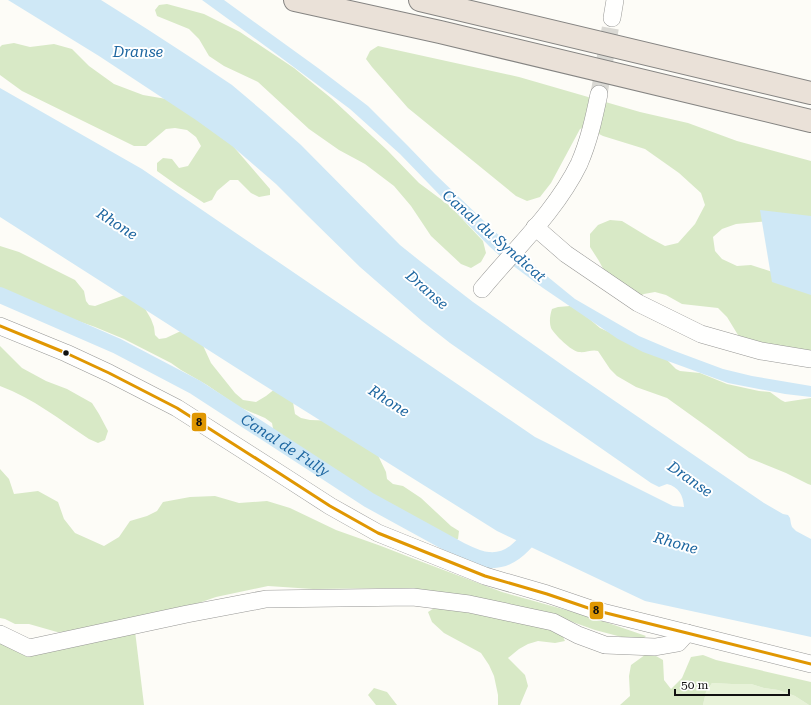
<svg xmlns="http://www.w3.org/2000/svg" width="811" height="705" viewBox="0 0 811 705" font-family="'Roboto Serif',serif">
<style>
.green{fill:#e7f2d8}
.forest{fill:#d8e9c6}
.water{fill:#cfe8f6}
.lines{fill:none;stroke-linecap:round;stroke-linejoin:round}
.canal{stroke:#cfe8f6;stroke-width:16}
.street-tunnel{stroke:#dad9d4;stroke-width:17;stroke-dasharray:17 8;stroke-linecap:butt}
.street-casing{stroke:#979795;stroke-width:18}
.highway-casing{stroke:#858482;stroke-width:24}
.street{stroke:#fffffe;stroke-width:17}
.highway{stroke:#eae1d8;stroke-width:22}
.bus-1-casing{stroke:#fff;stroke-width:6}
.bus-1{stroke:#e09702;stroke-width:3}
.bus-dot{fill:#111;stroke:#fff;stroke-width:1.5}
.labels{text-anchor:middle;stroke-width:4;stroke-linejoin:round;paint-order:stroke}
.water-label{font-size:15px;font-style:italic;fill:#1d66a0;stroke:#fff}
.line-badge{stroke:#fff;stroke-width:1.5}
.pale-badge-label{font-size:11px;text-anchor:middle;font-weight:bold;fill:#111}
</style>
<rect width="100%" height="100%" fill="#fdfcf7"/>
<!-- green -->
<polygon class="green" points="712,683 732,684 751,684 764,688 778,690 795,696 809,705 703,705 706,692"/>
<!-- forest -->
<g class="forest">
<polygon points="167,4 204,14 240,32 294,68 331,98 387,150 419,183 450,206 483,241 486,253 481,262 471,268 461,264 431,236 411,206 394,186 365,164 339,150 309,129 258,82 224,66 209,56 199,39 189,29 157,16 155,10 159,5"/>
<polygon points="14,43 30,47 54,44 72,49 89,66 114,84 143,95 178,101 220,131 270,189 270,195 259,197 251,193 238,180 230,180 217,191 212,200 204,203 178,186 157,171 157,163 163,158 172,159 179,168 188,166 201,146 196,137 187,130 175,128 166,129 146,146 134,146 22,91 0,75 0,47 2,45"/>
<polygon points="378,46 519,77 640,112 688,123 737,141 811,161 811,220 791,219 736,224 722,229 713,237 715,251 722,259 737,266 751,265 803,282 811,284 811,368 797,364 738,335 727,317 718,308 682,304 666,295 655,292 644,294 625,303 618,297 599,261 590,247 590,234 598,225 610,220 622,221 650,238 665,246 678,243 695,224 705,205 701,193 679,173 645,149 603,136 585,127 580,129 551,183 540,197 527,201 516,196 408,108 372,67 366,59 370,51"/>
<polygon points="0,246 19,252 75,280 84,291 86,301 89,305 95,306 130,293 140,300 151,319 154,327 155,335 159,339 166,338 183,330 200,339 211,363 235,393 243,400 256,402 266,396 281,384 291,390 295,414 301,418 310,420 339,421 370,439 386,472 387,479 393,484 403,486 421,498 451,526 459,531 458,539 452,542 442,540 372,495 299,451 283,445 274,434 272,423 265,418 239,407 207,385 181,370 171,363 124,339 95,327 78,321 25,301 0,288"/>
<path d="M570,306L580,311L600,328L665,358L676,369L680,371L700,373L727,384L759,391L770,392L781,400L785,402L811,398V485L808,484L786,473L749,458L706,426L667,398L636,387L617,376L610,369L598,351C592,349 586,353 579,352C571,351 555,335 551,328C549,322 550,315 552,309L558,307Z"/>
<path d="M0,346L22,368L46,381L67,389L92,403L99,414L108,431L105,440L98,443L89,439C60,420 33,398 0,386Z"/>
<polygon points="0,469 9,479 14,494 38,491 58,502 64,519 75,533 104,546 119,537 130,521 147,516 157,511 163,502 190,497 215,496 239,503 267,501 290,508 336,530 381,546 417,560 502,592 591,617 646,636 644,638 633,640 595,630 550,614 425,590 397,588 313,589 268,586 216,597 187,607 88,631 57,632 29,624 15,624 5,619 0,618"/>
<polygon points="436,607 451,608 558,627 565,641 555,643 538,641 528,644 519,649 508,658 525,675 528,686 520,705 498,705 498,695 494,676 489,665 481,653 444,633 432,622 428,612"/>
<polygon points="135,631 144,705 0,705 0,636 53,650"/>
<polygon points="649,652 663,660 664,680 671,689 682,678 691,657 703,655 716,660 811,682 811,705 809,705 795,696 778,690 764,688 751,684 732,684 712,683 706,692 703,705 620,705 630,696 629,676 631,665"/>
<polygon points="374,688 387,692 397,705 376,705 368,695"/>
</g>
<!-- water -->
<g class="water">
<path d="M8,0H101L147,29L187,55L232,85L265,113L301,145L400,245L420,261L473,302L568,369L764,503L783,514L788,515L790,518L791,524L792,527L796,531L811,539V637L645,601L497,531L235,367L0,217V88L142,169L535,437L673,506L684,507C683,495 679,487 667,484L659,487L651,483L450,343L422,321L360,267L308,216L276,184L232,146L196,120L99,56Z"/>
<polygon points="202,0 224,0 318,68 368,106 408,146 435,174 510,246 575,299 639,336 672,350 723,369 752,376 811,386 811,397 785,394 728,383 643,352 618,339 543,288 500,256 489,246 400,154 350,109 279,56"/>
<polygon points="760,210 811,216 811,295 772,282"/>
</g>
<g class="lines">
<!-- canal -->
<path class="canal" id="s1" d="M0,295L117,346L195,387L369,500L462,551C470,555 480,560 489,560C512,562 525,543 539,527"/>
<!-- street-tunnel -->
<polyline class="street-tunnel" points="599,94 612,18"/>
<defs>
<g id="street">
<polyline points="612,18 615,0"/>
<polyline points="535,227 566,254 638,303 701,334 761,351 811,359"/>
<path d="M482,289C515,249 556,211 579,164C589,141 594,118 599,94"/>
<polyline points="0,326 66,353 109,373 177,408 282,475 330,506 378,533 485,576 547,594 594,610 687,633 811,664"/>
<polyline points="0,634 29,648 187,614 266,599 413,597 469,604 553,622 578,635 605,645 655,647 678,643 687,633"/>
</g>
<g id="highway">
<polyline points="295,0 440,32 811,121"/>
<polyline points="420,0 811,93"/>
</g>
</defs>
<!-- street casing -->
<use href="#street" class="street-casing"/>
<!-- highway casing -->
<use href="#highway" class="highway-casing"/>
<!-- street -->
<use href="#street" class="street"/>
<!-- highway -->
<use href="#highway" class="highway"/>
<defs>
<polyline id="bus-1" points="0,326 66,353 109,373 177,408 282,475 330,506 378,533 485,576 547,594 594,610 687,633 811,664"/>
</defs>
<!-- bus-1 casing -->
<use href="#bus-1" class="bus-1-casing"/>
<!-- bus-1 -->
<use href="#bus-1" class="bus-1"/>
</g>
<!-- markers -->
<circle class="bus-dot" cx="66" cy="353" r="3.5"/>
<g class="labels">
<!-- water labels -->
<g class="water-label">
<text x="138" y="57">Dranse</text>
<text transform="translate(117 224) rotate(33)" y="5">Rhone</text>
<text transform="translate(494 236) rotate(41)" y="5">Canal du Syndicat</text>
<text transform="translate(427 290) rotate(41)" y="5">Dranse</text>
<text transform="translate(389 401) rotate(33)" y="5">Rhone</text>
<text dy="5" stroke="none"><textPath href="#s1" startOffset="323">Canal de Fully</textPath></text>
<text transform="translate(690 479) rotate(35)" y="5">Dranse</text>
<text transform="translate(676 543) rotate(16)" y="5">Rhone</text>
</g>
</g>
<g class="line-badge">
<rect x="191" y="412" width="16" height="20" rx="4" fill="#e09702"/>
<rect x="589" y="601" width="15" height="19" rx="4" fill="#e09702"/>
</g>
<g class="pale-badge-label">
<text x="199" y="426">8</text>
<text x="596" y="614">8</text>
</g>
<!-- scale -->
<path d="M675 689v6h114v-6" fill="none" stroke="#111111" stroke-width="2"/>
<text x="681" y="689" font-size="12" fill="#111111" stroke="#ffffff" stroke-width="3" paint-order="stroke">50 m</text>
</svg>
